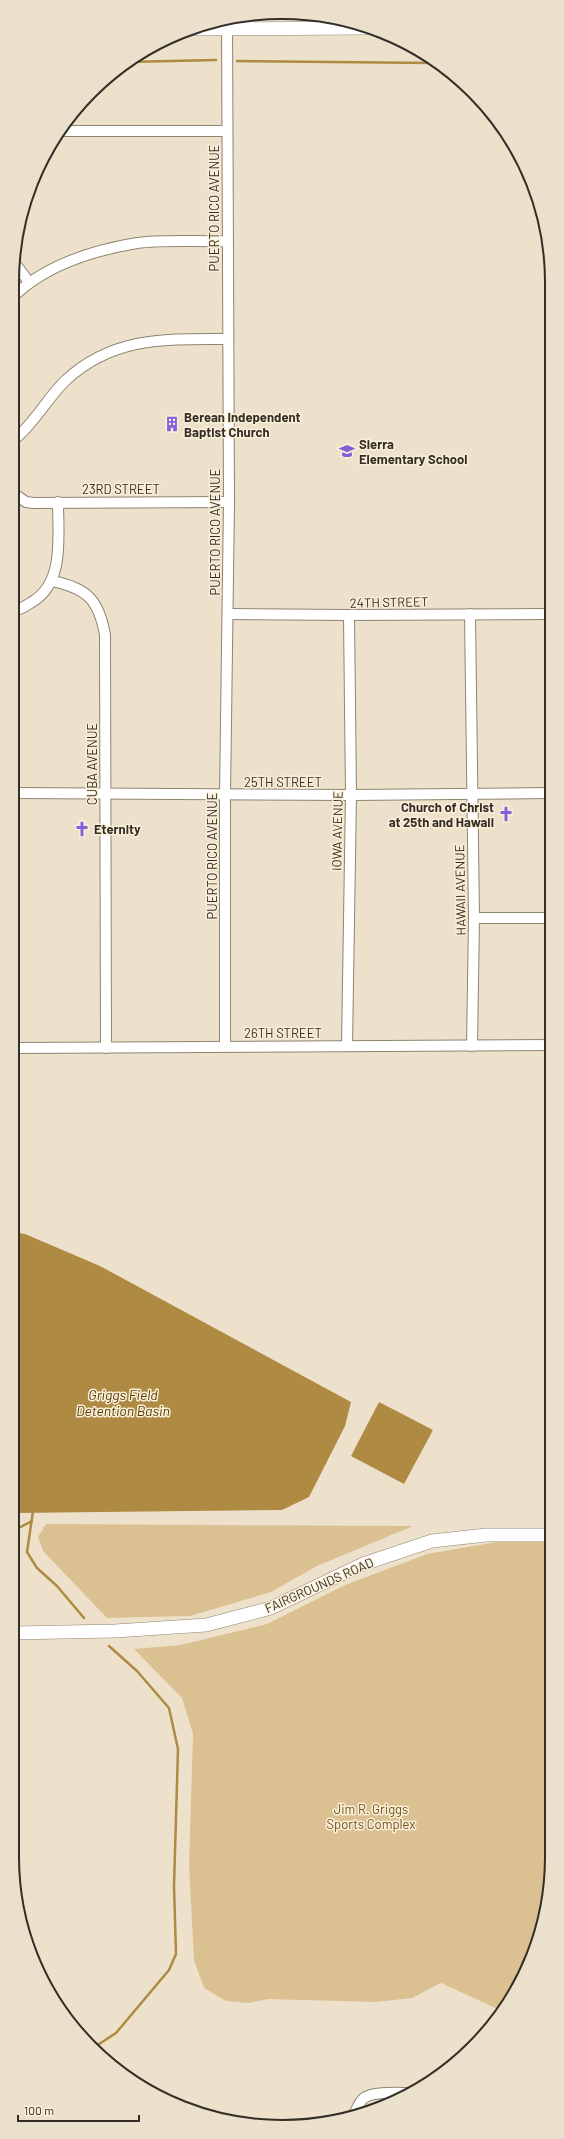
<svg xmlns="http://www.w3.org/2000/svg" width="564" height="2139" viewBox="0 0 564 2139" font-family="Barlow,sans-serif">
<style>
.green{fill:#dbc191}
.water{fill:#ae8a42}
.lines{fill:none;stroke-linecap:round;stroke-linejoin:round}
.stream{stroke:#ae8a42;stroke-width:2.5}
.minor-casing{stroke:#8f8470;stroke-width:12}
.major-casing{stroke:#8f8470;stroke-width:14}
.minor{stroke:#fff;stroke-width:10}
.major{stroke:#fff;stroke-width:13}
.labels{text-anchor:middle;stroke-width:3;stroke-linejoin:round;paint-order:stroke}
.street-label{font-size:13px;fill:#332f26;stroke:#fbefd9}
.poi-label{font-size:13px;font-weight:bold;fill:#332f26;stroke:#fbefd9;text-anchor:start}
.park-label{font-size:13px;fill:#6d531d;stroke:#fbefd9}
.water-label{font-size:14px;font-style:italic;fill:#563d00;stroke:#fbefd9}
.rim{fill:none;stroke:#332f26;stroke-width:2}
</style>
<rect width="100%" height="100%" fill="#eee1cc"/>
<!-- green -->
<g class="green">
<polygon points="46,1524 413,1526 317,1566 271,1592 190,1616 107,1618 43,1551 38,1537"/>
<polygon points="497,1542 552,1542 552,1857 547,1909 532,1960 507,2007 502,2011 441,1983 412,1998 375,2002 268,1999 249,2003 226,2001 204,1988 194,1960 189,1865 193,1734 182,1698 134,1649 181,1645 267,1624 345,1585 427,1554"/>
</g>
<!-- water -->
<g class="water">
<polygon points="14,1232 25,1234 100,1266 351,1402 345,1426 309,1497 282,1510 13,1513"/>
<polygon points="379,1402 433,1430 404,1484 351,1456"/>
</g>
<g class="lines">
<!-- stream -->
<g class="stream">
<polyline points="237,61 433,63"/>
<polyline points="127,62 216,60"/>
<polyline points="33,1511 27,1552 37,1568 57,1586 84,1618"/>
<polyline points="13,1531 32,1521"/>
<polyline points="93,2048 116,2033 169,1970 176,1954 174,1886 178,1749 169,1708 137,1671 109,1646"/>
</g>
<defs>
<g id="minor">
<polyline points="58,131 227,131"/>
<polyline points="17,266 29,282"/>
<path d="M17,293C49,264 95,250 137,243C164,239 199,242 227,241"/>
<path d="M16,438C36,421 48,397 66,380C114,336 167,339 227,339"/>
<polyline points="16,495 26,502 34,503 229,502"/>
<path d="M52,581C87,588 99,600 105,635L106,1048"/>
<path d="M16,610C22,609 27,605 32,602C65,583 58,535 58,502"/>
<polyline points="228,614 349,615 550,614"/>
<polyline points="470,614 474,918 472,1046"/>
<polyline points="15,793 351,795 550,793"/>
<polyline points="474,918 551,918"/>
<polyline points="225,1046 225,795 229,502 227,18"/>
<polyline points="347,1046 351,795 349,615"/>
<polyline points="15,1048 551,1045"/>
<path d="M353,2117C356,2111 358,2103 364,2098C373,2091 399,2093 411,2093"/>
</g>
<g id="major">
<polyline points="276,13 286,12"/>
<polyline points="190,29 365,28"/>
<polyline points="13,1633 115,1631 206,1625 271,1608 363,1564 432,1541 486,1535 552,1535"/>
</g>
</defs>
<!-- minor casing -->
<use href="#minor" class="minor-casing"/>
<!-- major casing -->
<use href="#major" class="major-casing"/>
<!-- minor -->
<use href="#minor" class="minor"/>
<!-- major -->
<use href="#major" class="major"/>
</g>
<!-- icons -->
<defs>
<symbol id="building-bare" viewBox="-9 -9 18 18"><path d="M-4-6H4V6H1V3H-1V6H-4ZM-2.5-4.3h1.7v1.8h-1.7ZM.8-4.3h1.7v1.8H.8ZM-2.5-1h1.7V.8h-1.7ZM.8-1h1.7V.8H.8Z" fill="#8261db" stroke="#fbefd9" stroke-width="2.5" paint-order="stroke"/></symbol>
<symbol id="school-bare" viewBox="-9 -9 18 18"><path d="M0-5L7-2L0 1L-7-2ZM-4 1L0 2.5L4 1V4Q0 6-4 4Z" fill="#8261db" stroke="#fbefd9" stroke-width="2.5" paint-order="stroke"/></symbol>
<symbol id="church-bare" viewBox="-9 -9 18 18"><path d="M-1.2-6h2.4v3.5h3.3v2.4h-3.3V6h-2.4V-.1h-3.3v-2.4h3.3Z" fill="#8261db" stroke="#fbefd9" stroke-width="2.5" paint-order="stroke"/></symbol>
</defs>
<g fill-rule="evenodd">
<use href="#building-bare" x="161" y="413" width="22" height="22"/>
<use href="#school-bare" x="336" y="440" width="22" height="22"/>
<use href="#church-bare" x="495" y="803" width="22" height="22"/>
<use href="#church-bare" x="71" y="818" width="22" height="22"/>
</g>
<g class="labels">
<!-- street labels -->
<g class="street-label">
<text transform="translate(214 208) rotate(-90)" y="5">PUERTO RICO AVENUE</text>
<text x="121" y="494">23RD STREET</text>
<text transform="translate(215 532) rotate(-90)" y="5">PUERTO RICO AVENUE</text>
<text transform="translate(389 602) rotate(-1)" y="5">24TH STREET</text>
<text transform="translate(92 764) rotate(-90)" y="5">CUBA AVENUE</text>
<text x="283" y="787">25TH STREET</text>
<text transform="translate(337 831) rotate(-89)" y="5">IOWA AVENUE</text>
<text transform="translate(212 856) rotate(-90)" y="5">PUERTO RICO AVENUE</text>
<text transform="translate(460 890) rotate(-91)" y="5">HAWAII AVENUE</text>
<text x="283" y="1038">26TH STREET</text>
<text transform="translate(319 1585) rotate(-24)" y="5">FAIRGROUNDS ROAD</text>
</g>
<!-- poi labels -->
<g class="poi-label">
<text x="184" y="422">Berean Independent<tspan x="184" dy="15">Baptist Church</tspan></text>
<text x="359" y="449">Sierra<tspan x="359" dy="15">Elementary School</tspan></text>
<text x="494" y="812" text-anchor="end">Church of Christ<tspan x="494" dy="15">at 25th and Hawaii</tspan></text>
<text x="94" y="834">Eternity</text>
</g>
<!-- park labels -->
<g class="park-label">
<text x="371" y="1814">Jim R. Griggs<tspan x="371" dy="15">Sports Complex</tspan></text>
</g>
<!-- water labels -->
<g class="water-label">
<text x="123" y="1400">Griggs Field<tspan x="123" dy="16">Detention Basin</tspan></text>
</g>
</g>
<!-- crop -->
<path d="M0 0H564V2139H0ZM282 19H282A263 263 0 0 1 545 282V1857A263 263 0 0 1 282 2120H282A263 263 0 0 1 19 1857V282A263 263 0 0 1 282 19Z" fill="#ebe0cb" fill-rule="evenodd"/>
<path class="rim" d="M282 19H282A263 263 0 0 1 545 282V1857A263 263 0 0 1 282 2120H282A263 263 0 0 1 19 1857V282A263 263 0 0 1 282 19Z"/>
<!-- scale -->
<path d="M18 2115v6h121v-6" fill="none" stroke="#332f26" stroke-width="2"/>
<text x="24" y="2115" font-size="12" fill="#332f26" stroke="#fbefd9" stroke-width="3" paint-order="stroke">100 m</text>
</svg>
